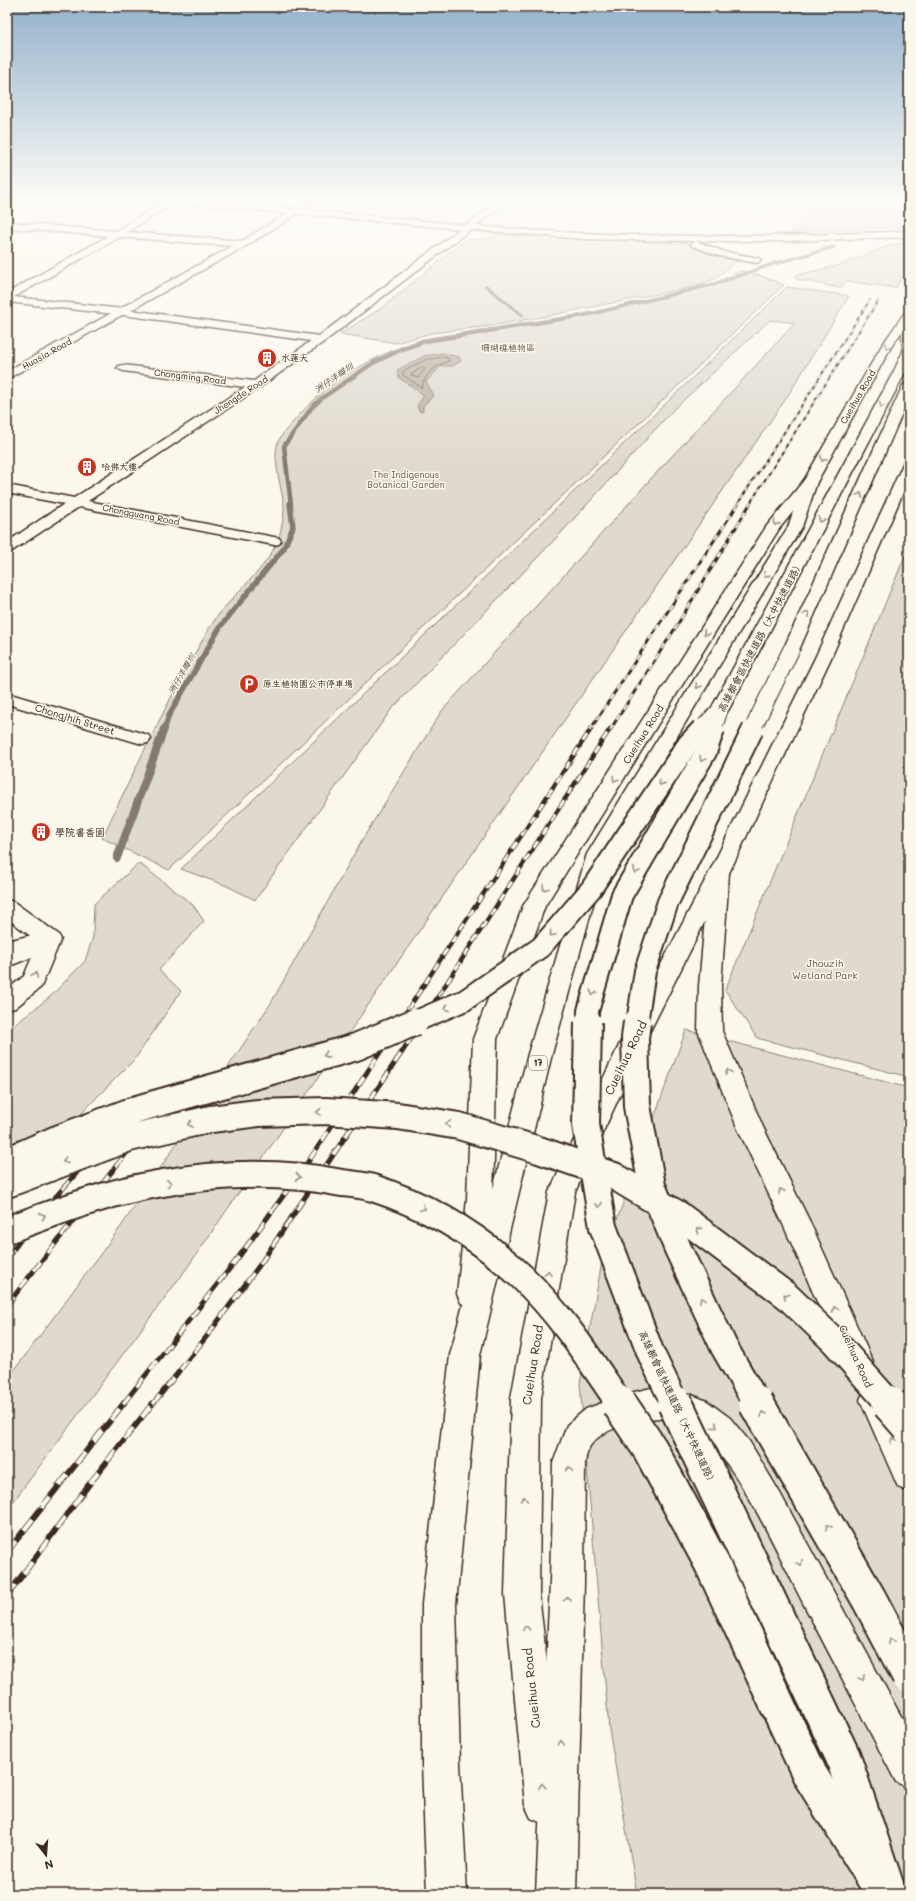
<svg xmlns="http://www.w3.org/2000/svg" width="916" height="1901" viewBox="0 0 916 1901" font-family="Mali,'LXGW WenKai TC',sans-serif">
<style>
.green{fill:#dfd9ce;stroke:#8d8276}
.water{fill:#b6aea2;stroke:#85796d}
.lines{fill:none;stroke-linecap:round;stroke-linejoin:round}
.shore{stroke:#6c5f53;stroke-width:1}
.stream-far3{stroke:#85796d;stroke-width:3.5}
.stream-far2{stroke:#85796d;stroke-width:4.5}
.stream-far1{stroke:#85796d;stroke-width:5.5}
.stream{stroke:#85796d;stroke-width:8}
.street-casing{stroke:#3b2a1e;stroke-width:3}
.secondary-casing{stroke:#3b2a1e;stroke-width:3}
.primary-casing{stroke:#3b2a1e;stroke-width:3}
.highway-casing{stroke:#3b2a1e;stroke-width:3}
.street{fill:#fbf7ec;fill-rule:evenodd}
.secondary{fill:#fbf7ec;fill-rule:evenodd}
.primary{fill:#fbf7ec;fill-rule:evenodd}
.highway{fill:#fbf7ec;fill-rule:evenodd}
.rail-far4-casing{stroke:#3b2a1e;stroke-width:2}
.rail-far3-casing{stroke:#3b2a1e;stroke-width:3}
.rail-far2-casing{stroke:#3b2a1e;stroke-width:4.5}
.rail-far1-casing{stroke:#3b2a1e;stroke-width:5}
.rail-casing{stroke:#3b2a1e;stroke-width:6}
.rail-far4{stroke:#fbf7ec;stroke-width:1.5;stroke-dasharray:4;stroke-linecap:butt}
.rail-far3{stroke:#fbf7ec;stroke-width:2;stroke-dasharray:6;stroke-linecap:butt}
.rail-far2{stroke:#fbf7ec;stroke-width:3;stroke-dasharray:8;stroke-linecap:butt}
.rail-far1{stroke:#fbf7ec;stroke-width:3.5;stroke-dasharray:11;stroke-linecap:butt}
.rail{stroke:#fbf7ec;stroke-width:4.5;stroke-dasharray:14;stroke-linecap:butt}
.highway-bridge-far3-casing{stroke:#3b2a1e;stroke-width:18;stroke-linecap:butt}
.highway-bridge-far2-casing{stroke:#3b2a1e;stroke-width:24;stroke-linecap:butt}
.highway-bridge-far1-casing{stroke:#3b2a1e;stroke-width:30;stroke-linecap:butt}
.highway-bridge-casing{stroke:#3b2a1e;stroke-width:38;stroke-linecap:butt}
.highway-bridge-far3{stroke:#fbf7ec;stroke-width:16}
.highway-bridge-far2{stroke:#fbf7ec;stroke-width:20}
.highway-bridge-far1{stroke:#fbf7ec;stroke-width:26}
.highway-bridge{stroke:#fbf7ec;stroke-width:34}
.oneway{stroke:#9b9085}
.labels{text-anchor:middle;stroke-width:3;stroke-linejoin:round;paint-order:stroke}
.far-park-label{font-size:9px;fill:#64564a;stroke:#fbf7ec}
.far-street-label{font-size:9px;fill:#3b2a1e;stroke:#fbf7ec}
.far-poi-label{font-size:9px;fill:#3b2a1e;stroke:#fbf7ec;text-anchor:start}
.far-water-label{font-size:9px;font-style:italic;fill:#605246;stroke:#fbf7ec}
.shield{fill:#fbf7ec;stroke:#75685c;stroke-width:1}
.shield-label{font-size:9px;font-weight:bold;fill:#3b2a1e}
.street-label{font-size:10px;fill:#3b2a1e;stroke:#fbf7ec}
.poi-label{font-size:10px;fill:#3b2a1e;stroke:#fbf7ec;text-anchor:start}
.park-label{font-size:10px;fill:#64564a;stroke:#fbf7ec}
.near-street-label{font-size:12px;fill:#3b2a1e;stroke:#fbf7ec}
</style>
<rect width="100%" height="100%" fill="#fbf7ec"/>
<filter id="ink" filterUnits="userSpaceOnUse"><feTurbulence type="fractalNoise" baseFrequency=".025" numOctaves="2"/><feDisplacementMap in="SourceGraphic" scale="8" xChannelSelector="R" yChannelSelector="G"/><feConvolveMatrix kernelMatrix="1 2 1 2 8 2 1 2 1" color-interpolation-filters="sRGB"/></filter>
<g filter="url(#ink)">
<!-- green -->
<g class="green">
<polygon points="822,200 909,200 909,227 791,232"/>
<polygon points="498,235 687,243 712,255 739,261 733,263 718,277 707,282 683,289 547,316 490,326 431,333 396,343 340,334 383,307 465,240 486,239"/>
<polygon points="909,242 909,264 896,288 847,281 840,288 796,279 796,275 837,266 891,245"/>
<path d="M740,271L759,275L784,285L169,870L102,838C136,767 170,695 210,627C228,597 262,575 277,543C280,536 285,514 284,506C282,488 270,454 280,438C284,432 289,426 294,421C327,381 374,355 423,339L594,312L715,283Z"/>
<polygon points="787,287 849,296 787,397 187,1268 7,1510 7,1380 122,1225 271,1003 362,840 441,712 648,482 795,323 770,320 674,409 561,533 391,710 255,900 227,886 181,869"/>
<polygon points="909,546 909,1077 757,1038 725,990"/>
<polygon points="139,863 193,905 204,921 159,970 181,991 135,1059 97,1097 7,1194 7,1031 51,996 85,961 93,937 94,904"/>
<polygon points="686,1030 909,1088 909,1894 637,1894 609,1729 580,1384 602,1261"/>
</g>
<!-- water -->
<polygon class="water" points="442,353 459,357 461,361 453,366 441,366 426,382 434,395 423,406 423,412 419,411 417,406 424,395 399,378 397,370 424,356"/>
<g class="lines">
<!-- shore -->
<g class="shore">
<path d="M442,357L448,358L449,361C436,365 424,374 422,388L403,375V371L425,360Z"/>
<polygon points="423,367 425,369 418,378 411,375"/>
</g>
<!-- stream-far3 -->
<g class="stream-far3">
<polyline points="486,286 523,316"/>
<polyline points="478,333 587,315 715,284 773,264 834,247"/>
</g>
<!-- stream-far2 -->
<polyline class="stream-far2" points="291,505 284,446 312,407 322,398 373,363 402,349 425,341 484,332"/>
<!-- stream-far1 -->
<polyline class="stream-far1" points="164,730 169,715 220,627 284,548 293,527 290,504"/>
<!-- stream -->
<polyline class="stream" points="117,858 164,729"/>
<defs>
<g id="street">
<polygon points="7,200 14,200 7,203"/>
<path d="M166,200L222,202L466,225L499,200H508L476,226C620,239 764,238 909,231V237L788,241H695L725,252L759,258L761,260L759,262L756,263L720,256L692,246L691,244L695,241L585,239L470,230L325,341L260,387L88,501L274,537L279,538L281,541L279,544L274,545L79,507L12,551L7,552V542L64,504L7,493V485L74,498L245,387L123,371L117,368L119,366L123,365L254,381L311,341L123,315L7,302V293L108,236L7,228V222L116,231ZM175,203L460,229L319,336L123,309L14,297L120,237L243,247L247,244L243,241L127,232Z"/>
<polygon points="810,478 815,479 817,482 779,529 545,906 497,1039 493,1199 485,1294 481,1303 471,1307 461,1303 457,1294 467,1199 473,1039 523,906 766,527 805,479"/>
<polygon points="7,693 148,735 151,739 148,743 142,744 7,704"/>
<polygon points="719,866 726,868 729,873 721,986 722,1031 763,1127 810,1222 873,1362 868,1372 858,1376 848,1372 782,1222 737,1127 698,1031 699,986 709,873 712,868"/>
<polygon points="41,933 49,936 52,941 49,946 7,957 7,941"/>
<polygon points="875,1385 886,1390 909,1440 909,1492 898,1487 860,1400 864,1390"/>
</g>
<g id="secondary">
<polygon points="310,200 319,200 246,246 7,379 7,371 240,242"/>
<polygon points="7,900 14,902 58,934 61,939 41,987 15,1008 7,1010 7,990 24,976 32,957 7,967 7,950 33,938 7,918"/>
</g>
<g id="primary">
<polygon points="909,311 909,321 891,347 817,482 802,527 607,854 552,1054 480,1355 456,1604 460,1764 467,1894 427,1894 422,1764 422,1604 450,1355 528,1054 587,854 788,527 803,482 881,347 905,312"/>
<polygon points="909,460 909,479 831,658 729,873 647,1037 575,1192 541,1398 539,1594 563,1805 557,1818 544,1824 531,1818 525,1805 505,1594 511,1398 549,1192 623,1037 709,873 815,658 903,464 904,461"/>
</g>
<g id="highway">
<polygon points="906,318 909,319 909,362 906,371 729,709 726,713 720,714 714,713 711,709 894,371 903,351 901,321"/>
<polygon points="909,382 909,398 799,650 797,653 791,655 785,653 783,650 903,385"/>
<path d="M651,1388L677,1389L707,1401L730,1418L749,1441L780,1493L909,1731V1788L896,1782C865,1723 835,1664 804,1605C778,1555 734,1450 685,1422C669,1414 648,1419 632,1423C618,1426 599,1433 590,1446C587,1450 586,1458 585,1463L584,1582L576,1894H536L550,1582L553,1463L567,1425L586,1409L626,1394Z"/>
</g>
</defs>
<!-- street casing -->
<use href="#street" class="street-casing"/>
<!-- secondary casing -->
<use href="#secondary" class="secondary-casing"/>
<!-- primary casing -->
<use href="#primary" class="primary-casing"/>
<!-- highway casing -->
<use href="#highway" class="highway-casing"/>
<!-- street -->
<use href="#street" class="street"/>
<!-- secondary -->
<use href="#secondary" class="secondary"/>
<!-- primary -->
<use href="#primary" class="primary"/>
<!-- highway -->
<use href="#highway" class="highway"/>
<defs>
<g id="rail-far4">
<polyline points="737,505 870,300"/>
<polyline points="749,505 878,301"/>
</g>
<g id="rail-far3">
<polyline points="590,730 738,504"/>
<polyline points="610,730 676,627 750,504"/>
</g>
<g id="rail-far2">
<polyline points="399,1023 591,729"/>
<polyline points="421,1023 610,729"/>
</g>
<g id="rail-far1">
<polyline points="7,1258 33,1223 113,1131"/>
<polyline points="7,1305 139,1137"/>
<polyline points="123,1404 238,1258 310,1159 400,1022"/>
<polyline points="153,1404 207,1336 261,1263 422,1022"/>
</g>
<g id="rail">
<polyline points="7,1552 124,1403"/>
<polyline points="7,1596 87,1487 153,1403"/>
</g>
</defs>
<!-- rail-far4 casing -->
<use href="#rail-far4" class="rail-far4-casing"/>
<!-- rail-far3 casing -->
<use href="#rail-far3" class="rail-far3-casing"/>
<!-- rail-far2 casing -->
<use href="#rail-far2" class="rail-far2-casing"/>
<!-- rail-far1 casing -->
<use href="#rail-far1" class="rail-far1-casing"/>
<!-- rail casing -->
<use href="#rail" class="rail-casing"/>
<!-- rail-far4 -->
<use href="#rail-far4" class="rail-far4"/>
<!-- rail-far3 -->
<use href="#rail-far3" class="rail-far3"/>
<!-- rail-far2 -->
<use href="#rail-far2" class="rail-far2"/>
<!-- rail-far1 -->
<use href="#rail-far1" class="rail-far1"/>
<!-- rail -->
<use href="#rail" class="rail"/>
<defs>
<g id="highway-bridge-far3">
<polyline points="701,730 715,715"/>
<polyline points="713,730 720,709"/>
<polyline points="752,730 791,650"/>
</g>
<g id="highway-bridge-far2">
<polyline points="412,1023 465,1000 541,947 591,889 688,744 702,729"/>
<polyline points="588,1023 588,1011 622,895 706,752 714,729"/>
<polyline points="637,1023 645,971 668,902 753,729"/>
</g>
<g id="highway-bridge-far1">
<polyline points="588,1022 586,1125 603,1227 651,1354 675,1404"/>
<polyline points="637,1022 635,1038 637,1106 652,1186 678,1249 724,1347 757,1404"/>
<polyline points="7,1161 57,1139 137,1109 356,1047 415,1022"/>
<polyline points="7,1184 129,1138 211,1119 258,1113 326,1111 398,1116 459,1126 539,1150 614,1176 679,1215 787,1296 834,1341 890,1404"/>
<path d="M7,1230C56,1212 105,1193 157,1184C218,1173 280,1171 342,1183C352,1184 363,1185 373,1188C428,1206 480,1237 522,1277C561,1314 590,1360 620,1404"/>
</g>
<g id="highway-bridge">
<polyline points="619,1403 650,1449 712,1564 810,1775 877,1883"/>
<polyline points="675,1403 843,1757 889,1894"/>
<polyline points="756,1403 869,1599 909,1675"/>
<polyline points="889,1403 909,1426"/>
</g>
</defs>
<!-- highway-bridge-far3 casing -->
<use href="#highway-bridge-far3" class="highway-bridge-far3-casing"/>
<!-- highway-bridge-far2 casing -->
<use href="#highway-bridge-far2" class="highway-bridge-far2-casing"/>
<!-- highway-bridge-far1 casing -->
<use href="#highway-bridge-far1" class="highway-bridge-far1-casing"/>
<!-- highway-bridge casing -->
<use href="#highway-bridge" class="highway-bridge-casing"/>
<!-- highway-bridge-far3 -->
<use href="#highway-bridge-far3" class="highway-bridge-far3"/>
<!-- highway-bridge-far2 -->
<use href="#highway-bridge-far2" class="highway-bridge-far2"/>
<!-- highway-bridge-far1 -->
<use href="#highway-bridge-far1" class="highway-bridge-far1"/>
<!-- highway-bridge -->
<use href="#highway-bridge" class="highway-bridge"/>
</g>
<!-- one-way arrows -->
<defs><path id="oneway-chevron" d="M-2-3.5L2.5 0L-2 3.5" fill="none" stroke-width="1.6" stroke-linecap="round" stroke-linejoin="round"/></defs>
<g class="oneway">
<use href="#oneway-chevron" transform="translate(887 346) rotate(124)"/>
<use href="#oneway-chevron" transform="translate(882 405) rotate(118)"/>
<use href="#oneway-chevron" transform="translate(823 459) rotate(120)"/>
<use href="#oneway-chevron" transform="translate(860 495) rotate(-66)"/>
<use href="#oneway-chevron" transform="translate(821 520) rotate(118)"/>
<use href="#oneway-chevron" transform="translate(776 523) rotate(129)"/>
<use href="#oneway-chevron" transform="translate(766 575) rotate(121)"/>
<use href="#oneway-chevron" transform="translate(807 614) rotate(-66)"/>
<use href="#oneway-chevron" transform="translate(706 633) rotate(122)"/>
<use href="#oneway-chevron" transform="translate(698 686) rotate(121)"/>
<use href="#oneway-chevron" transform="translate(702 759) rotate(120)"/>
<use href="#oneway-chevron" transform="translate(615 779) rotate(122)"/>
<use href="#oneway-chevron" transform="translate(661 783) rotate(125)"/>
<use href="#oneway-chevron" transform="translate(636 871) rotate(120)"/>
<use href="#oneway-chevron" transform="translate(545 888) rotate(123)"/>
<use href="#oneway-chevron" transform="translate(552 934) rotate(131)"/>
<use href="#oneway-chevron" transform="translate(35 975) rotate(-65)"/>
<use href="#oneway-chevron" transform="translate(593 993) rotate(107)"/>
<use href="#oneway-chevron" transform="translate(447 1008) rotate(157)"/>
<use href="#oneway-chevron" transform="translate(326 1055) rotate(164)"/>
<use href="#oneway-chevron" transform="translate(728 1072) rotate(-112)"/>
<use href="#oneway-chevron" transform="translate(319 1112) rotate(178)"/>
<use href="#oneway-chevron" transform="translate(190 1124) rotate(167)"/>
<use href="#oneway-chevron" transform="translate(448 1124) rotate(-170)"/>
<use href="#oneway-chevron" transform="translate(65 1161) rotate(160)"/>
<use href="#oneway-chevron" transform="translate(298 1177) rotate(6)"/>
<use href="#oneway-chevron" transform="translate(169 1183) rotate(-8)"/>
<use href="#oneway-chevron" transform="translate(781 1191) rotate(-116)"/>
<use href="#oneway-chevron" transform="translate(599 1205) rotate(80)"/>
<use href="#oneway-chevron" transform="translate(423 1208) rotate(25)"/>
<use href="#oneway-chevron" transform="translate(43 1216) rotate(-20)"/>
<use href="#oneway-chevron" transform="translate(699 1230) rotate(-144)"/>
<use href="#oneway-chevron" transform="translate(548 1273) rotate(-80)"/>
<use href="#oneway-chevron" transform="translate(786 1296) rotate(-140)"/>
<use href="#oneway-chevron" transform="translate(702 1300) rotate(-115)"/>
<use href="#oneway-chevron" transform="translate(835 1309) rotate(-114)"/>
<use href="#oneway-chevron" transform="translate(763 1414) rotate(-120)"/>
<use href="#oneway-chevron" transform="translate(715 1426) rotate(38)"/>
<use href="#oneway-chevron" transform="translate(893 1440) rotate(-114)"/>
<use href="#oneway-chevron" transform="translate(569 1469) rotate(-88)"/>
<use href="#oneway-chevron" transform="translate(524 1499) rotate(-89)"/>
<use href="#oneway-chevron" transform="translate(828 1527) rotate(-120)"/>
<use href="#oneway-chevron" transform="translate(800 1563) rotate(62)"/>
<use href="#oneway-chevron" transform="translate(567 1599) rotate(-88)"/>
<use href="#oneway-chevron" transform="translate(526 1628) rotate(-96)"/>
<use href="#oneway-chevron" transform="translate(891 1641) rotate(-118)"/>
<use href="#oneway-chevron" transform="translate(862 1678) rotate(62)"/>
<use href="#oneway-chevron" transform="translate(561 1743) rotate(-88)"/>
<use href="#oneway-chevron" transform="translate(542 1786) rotate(-96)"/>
</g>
</g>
<!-- sky -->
<linearGradient id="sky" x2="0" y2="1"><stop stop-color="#94b2cc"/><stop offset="0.43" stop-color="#fdfbf6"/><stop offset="1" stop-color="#fdfbf6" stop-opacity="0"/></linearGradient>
<rect width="916" height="466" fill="url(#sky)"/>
<!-- icons -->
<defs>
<symbol id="building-disc" viewBox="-11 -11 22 22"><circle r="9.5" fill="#c8321e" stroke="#fbf7ec"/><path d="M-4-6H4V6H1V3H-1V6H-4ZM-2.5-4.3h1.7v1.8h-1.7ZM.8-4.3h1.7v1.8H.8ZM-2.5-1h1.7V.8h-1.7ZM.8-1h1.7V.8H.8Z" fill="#fff"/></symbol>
<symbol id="parking-disc" viewBox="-11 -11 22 22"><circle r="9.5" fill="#c8321e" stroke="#fbf7ec"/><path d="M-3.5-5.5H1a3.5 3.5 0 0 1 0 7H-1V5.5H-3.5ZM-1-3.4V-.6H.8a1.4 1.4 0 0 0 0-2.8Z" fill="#fff"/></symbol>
</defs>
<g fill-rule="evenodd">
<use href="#building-disc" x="256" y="347" width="22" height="22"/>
<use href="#building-disc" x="76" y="456" width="22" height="22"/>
<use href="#parking-disc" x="238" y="673" width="22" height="22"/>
<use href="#building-disc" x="30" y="821" width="22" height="22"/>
</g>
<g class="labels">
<!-- far-park labels -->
<g class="far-park-label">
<text x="508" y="351">珊瑚礁植物區</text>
<text x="406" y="478">The Indigenous<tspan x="406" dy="10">Botanical Garden</tspan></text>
</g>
<!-- far-street labels -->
<g class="far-street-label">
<text transform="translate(47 354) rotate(-29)" y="3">Huasia Road</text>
<text transform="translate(190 377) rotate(7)" y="3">Chongming Road</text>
<text transform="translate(241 395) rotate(-33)" y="3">Jhengde Road</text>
<text transform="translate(858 397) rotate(-60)" y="3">Cueihua Road</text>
<text transform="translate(141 515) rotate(11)" y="3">Chongguang Road</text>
</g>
<!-- far-poi labels -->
<g class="far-poi-label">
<text x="281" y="361">水蓮天</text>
<text x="101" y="470">哈佛大樓</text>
<text x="263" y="687">原生植物園公巿停車場</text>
</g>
<!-- far-water labels -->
<g class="far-water-label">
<text transform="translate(334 378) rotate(-35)" y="3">洲仔洋瓣圳</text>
<text transform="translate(182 674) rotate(-60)" y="3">洲仔洋瓣圳</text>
</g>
<!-- shield labels -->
<rect class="shield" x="529" y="1056" width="18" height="14" rx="3"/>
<g class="shield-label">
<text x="538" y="1066">17</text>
</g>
<!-- street labels -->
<g class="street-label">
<text transform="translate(760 636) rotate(-62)" y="4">高雄都會區快速道路（大中快速道路）</text>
<text transform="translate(75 719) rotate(17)" y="4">Chongjhih Street</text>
<text transform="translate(643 734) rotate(-58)" y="4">Cueihua Road</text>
<text transform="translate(856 1356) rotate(66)" y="4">Cueihua Road</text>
<text transform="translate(678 1408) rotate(65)" y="4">高雄都會區快速道路（大中快速道路）</text>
</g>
<!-- poi labels -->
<g class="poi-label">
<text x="55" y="836">學院書香園</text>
</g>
<!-- park labels -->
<g class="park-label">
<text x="825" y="967">Jhouzih<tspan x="825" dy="12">Wetland Park</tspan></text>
</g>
<!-- near-street labels -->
<g class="near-street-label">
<text transform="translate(626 1058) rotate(-64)" y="4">Cueihua Road</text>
<text transform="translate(533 1365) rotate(-81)" y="4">Cueihua Road</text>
<text transform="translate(532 1688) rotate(-96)" y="4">Cueihua Road</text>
</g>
</g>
<!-- margin -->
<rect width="916" height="1901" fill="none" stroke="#fbf7ec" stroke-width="24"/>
<rect x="12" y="12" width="892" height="1877" fill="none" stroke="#3b2a1e" stroke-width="1.5" filter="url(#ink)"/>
<!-- north arrow -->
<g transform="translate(46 1855) rotate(163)" stroke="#fbf7ec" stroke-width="3" paint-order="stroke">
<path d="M0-3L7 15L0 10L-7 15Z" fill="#3b2a1e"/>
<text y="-6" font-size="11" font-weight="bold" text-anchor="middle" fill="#3b2a1e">N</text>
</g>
</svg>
